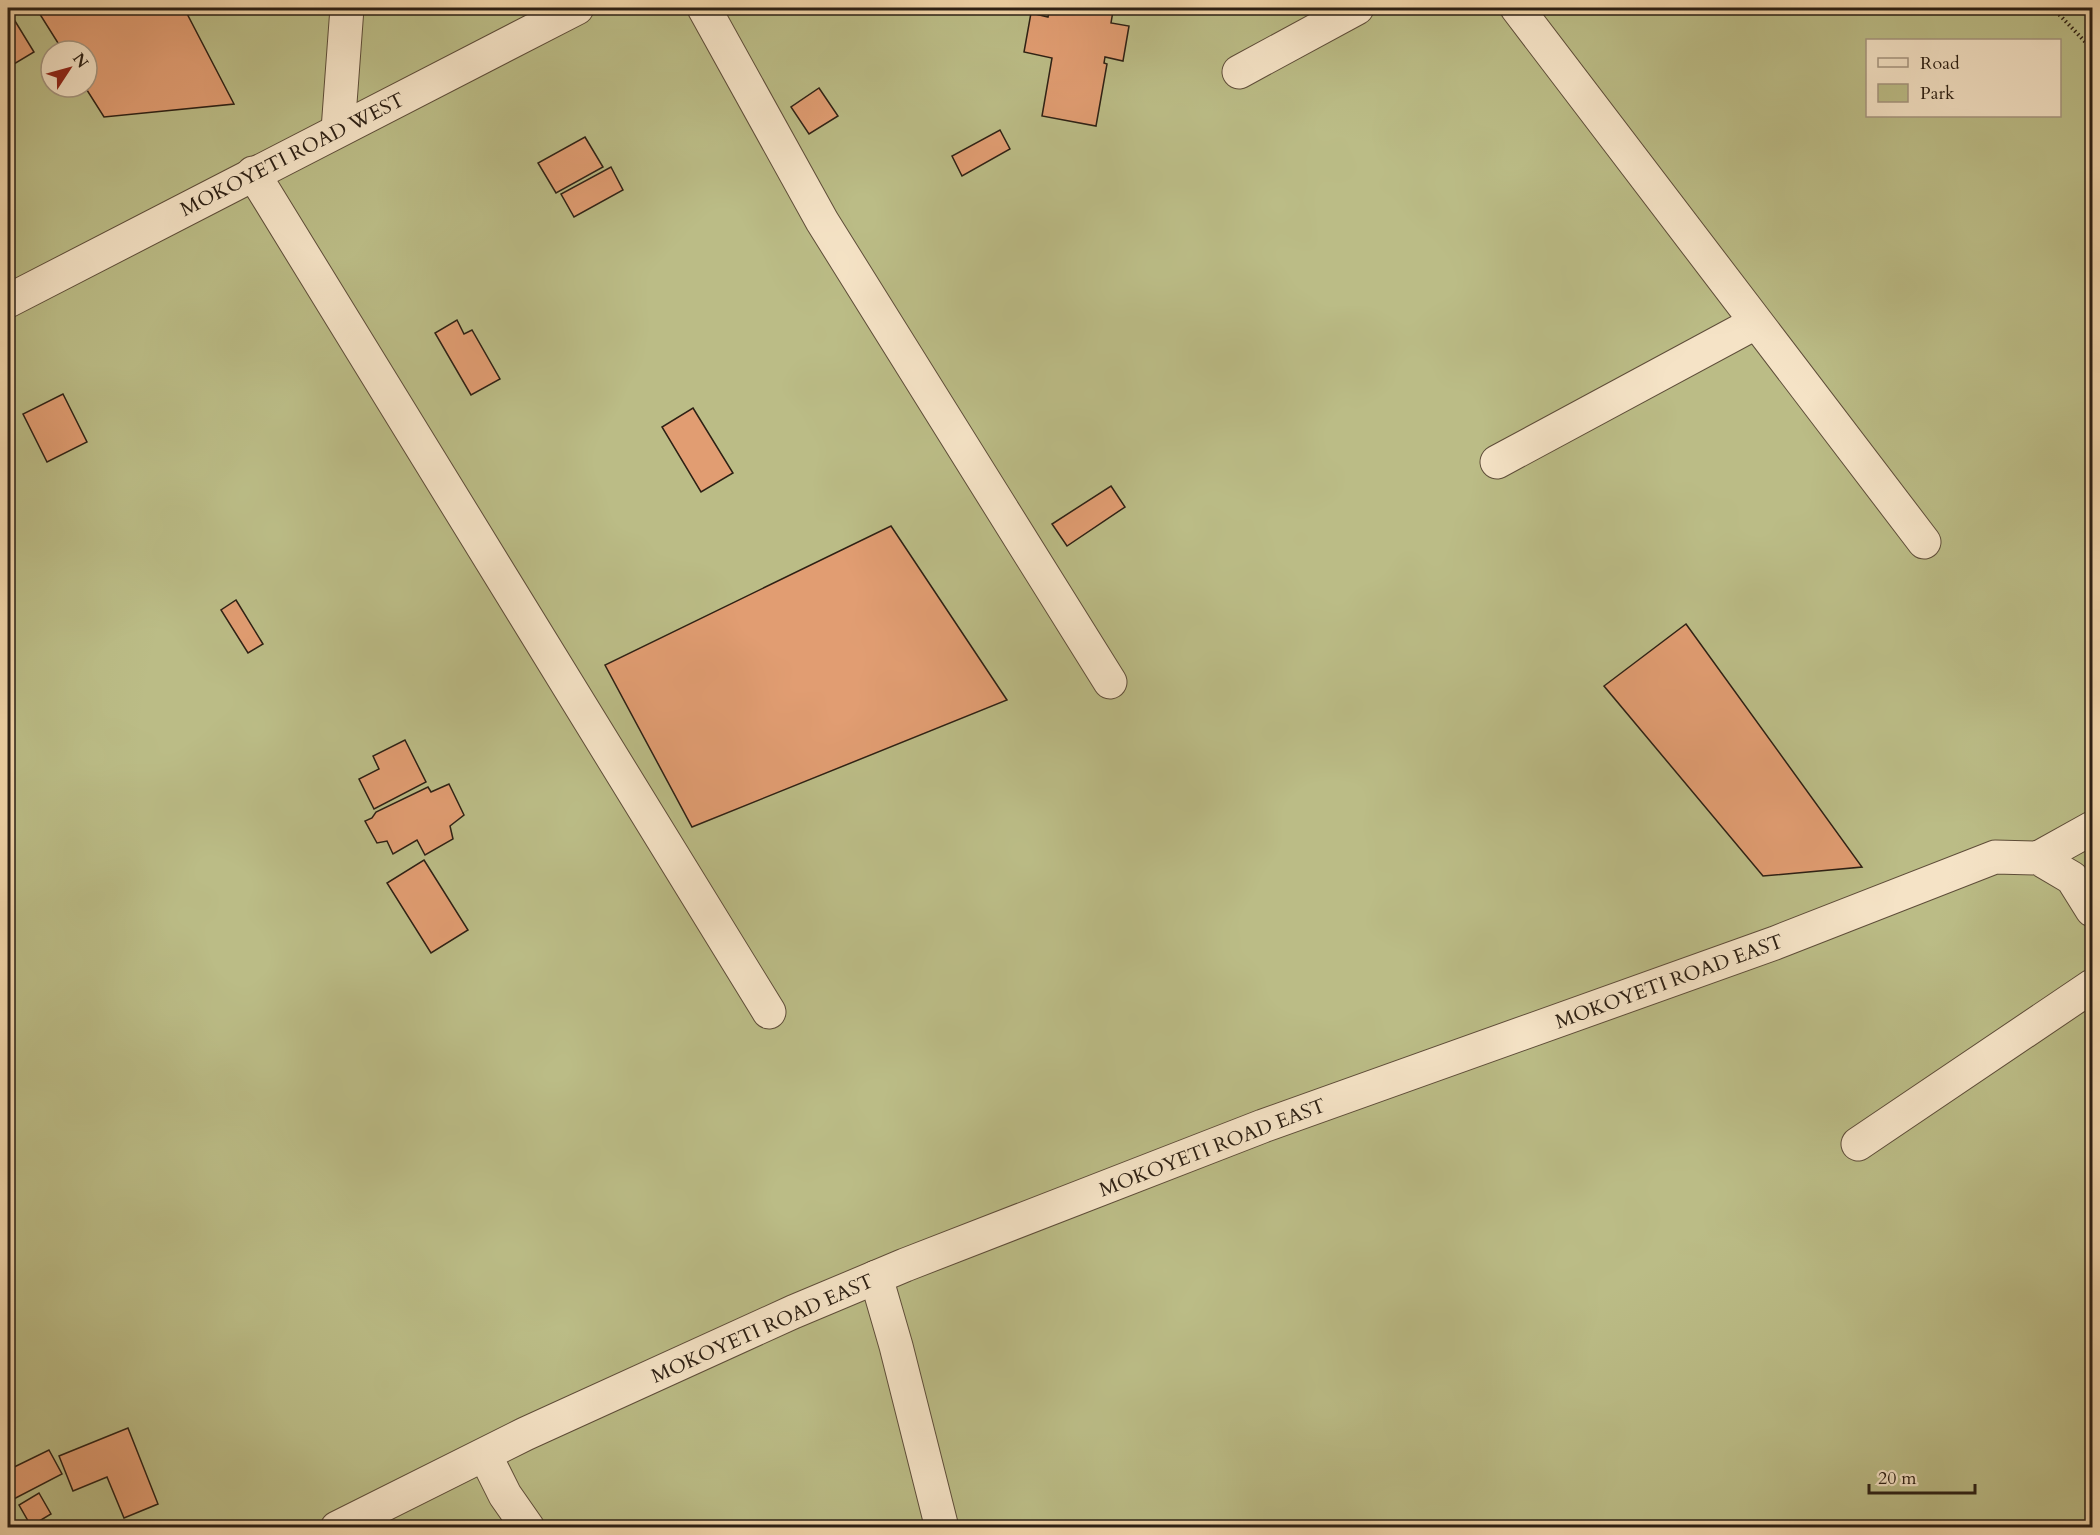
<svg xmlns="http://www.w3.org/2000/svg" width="2100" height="1535" viewBox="0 0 2100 1535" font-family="Cardo,serif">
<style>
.green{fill:#bbbc86;stroke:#746e4d;stroke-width:1.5;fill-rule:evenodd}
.building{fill:#e19d72;stroke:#2d2014;stroke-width:1.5}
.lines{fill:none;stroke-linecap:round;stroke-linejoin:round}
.minor-casing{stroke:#5e4d39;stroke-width:35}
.path{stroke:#2d2014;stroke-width:4;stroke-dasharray:1.5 3;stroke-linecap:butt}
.minor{stroke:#f5e3c6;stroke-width:33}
.labels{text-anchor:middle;stroke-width:5;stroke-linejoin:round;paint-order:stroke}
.street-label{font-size:20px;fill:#2d2014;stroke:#f5e3c6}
</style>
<rect width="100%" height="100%" fill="#f0d4a8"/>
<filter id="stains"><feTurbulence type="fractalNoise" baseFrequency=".00333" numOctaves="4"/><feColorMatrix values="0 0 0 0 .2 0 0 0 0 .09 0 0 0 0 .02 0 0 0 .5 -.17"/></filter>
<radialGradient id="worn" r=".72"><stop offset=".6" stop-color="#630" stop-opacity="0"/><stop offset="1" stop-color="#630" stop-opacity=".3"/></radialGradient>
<!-- green -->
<path class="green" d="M8,8H2092V1527H8ZM1868,40H2060V116H1868ZM51,51H87V87H51Z"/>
<!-- building -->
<g class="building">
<polygon points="36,8 184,8 234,104 104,117 85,87 87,87 87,51 63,51"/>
<polygon points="1050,8 1097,8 1113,11 1111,23 1129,26 1123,61 1105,57 1104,63 1107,64 1096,126 1042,116 1052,58 1024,52 1031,13 1048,17"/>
<polygon points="15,21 34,52 14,64 8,53 8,26"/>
<polygon points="819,88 838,116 809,134 791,107"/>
<polygon points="1000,130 1010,149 962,176 952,156"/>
<polygon points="585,137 603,167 556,193 538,163"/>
<polygon points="611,167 623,190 574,217 561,194"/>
<polygon points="457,320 464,334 472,330 500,379 471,395 435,333"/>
<polygon points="63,394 87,442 47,462 23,414"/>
<polygon points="693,408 733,473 701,492 662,427"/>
<polygon points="1111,486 1125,507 1067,546 1052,524"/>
<polygon points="891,526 1007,700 692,827 605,665"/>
<polygon points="236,600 263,644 248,653 221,610"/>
<polygon points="1686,624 1862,867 1763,876 1604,686"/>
<polygon points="405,740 426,782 374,809 359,779 379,769 373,756"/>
<polygon points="449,784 464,815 450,826 453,839 425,855 417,840 393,854 387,841 377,843 365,821 372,818 376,812 428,787 431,792"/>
<polygon points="424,860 468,930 431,953 387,883"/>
<polygon points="128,1428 158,1504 124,1518 107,1477 73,1491 59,1456"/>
<polygon points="49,1450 62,1474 8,1502 8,1470"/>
<polygon points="39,1493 51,1514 31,1526 19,1505"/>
</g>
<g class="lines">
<defs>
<g id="minor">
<polyline points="704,8 822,221 1110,682"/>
<polyline points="1517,8 1924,542"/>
<polyline points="1239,72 1357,8"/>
<polyline points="338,130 347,8"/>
<polyline points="253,173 769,1012"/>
<polyline points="8,301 577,8"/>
<polyline points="1497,462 1755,323"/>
<polyline points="2038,858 2092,828"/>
<polyline points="1858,1144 2092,986"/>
<polyline points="876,1277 896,1346 942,1528"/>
<polyline points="485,1455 505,1495 528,1528"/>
<polyline points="337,1528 525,1434 793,1312 905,1265 1263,1126 1775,943 1995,857 2038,858 2072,878 2092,910"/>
</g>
</defs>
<!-- minor casing -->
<use href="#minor" class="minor-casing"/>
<!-- path -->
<polyline class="path" points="2053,8 2092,49"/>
<!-- minor -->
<use href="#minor" class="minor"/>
</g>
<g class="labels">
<!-- street labels -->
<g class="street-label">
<text transform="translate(292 154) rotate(-27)" y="7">MOKOYETI ROAD WEST</text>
<text transform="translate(1669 981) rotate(-20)" y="7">MOKOYETI ROAD EAST</text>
<text transform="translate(1212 1147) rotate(-21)" y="7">MOKOYETI ROAD EAST</text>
<text transform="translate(762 1328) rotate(-24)" y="7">MOKOYETI ROAD EAST</text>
</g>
</g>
<!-- margin -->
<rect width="2100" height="1535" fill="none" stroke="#f0d4a8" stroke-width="30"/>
<rect x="9" y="9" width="2082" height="1517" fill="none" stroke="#2d2014" stroke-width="3"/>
<rect x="15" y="15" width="2070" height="1505" fill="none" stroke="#2d2014" stroke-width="1.5"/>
<!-- legend -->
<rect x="1866" y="39" width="195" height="78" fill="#f5e3c6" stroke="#a5957f" stroke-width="1.5"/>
<rect x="1878" y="58" width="30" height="9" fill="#f5e3c6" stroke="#a5957f" stroke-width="1.5"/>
<text x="1920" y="69" font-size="18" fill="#2d2014">Road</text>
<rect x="1878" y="84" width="30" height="18" fill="#bbbc86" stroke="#a5957f" stroke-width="1.5"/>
<text x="1920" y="99" font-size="18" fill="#2d2014">Park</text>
<!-- north arrow -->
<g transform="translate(69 69) rotate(54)"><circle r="28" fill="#f5e3c6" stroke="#a5957f" stroke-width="1.5"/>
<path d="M0-4.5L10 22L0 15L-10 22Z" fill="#8f2418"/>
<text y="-9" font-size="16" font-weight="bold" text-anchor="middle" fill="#2d2014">N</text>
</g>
<!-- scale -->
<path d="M1869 1484v9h106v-9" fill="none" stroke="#2d2014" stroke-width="3"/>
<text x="1878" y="1484" font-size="18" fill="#2d2014" stroke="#f5e3c6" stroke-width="4.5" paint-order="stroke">20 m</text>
<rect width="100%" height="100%" filter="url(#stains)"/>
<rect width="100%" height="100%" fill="url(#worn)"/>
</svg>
